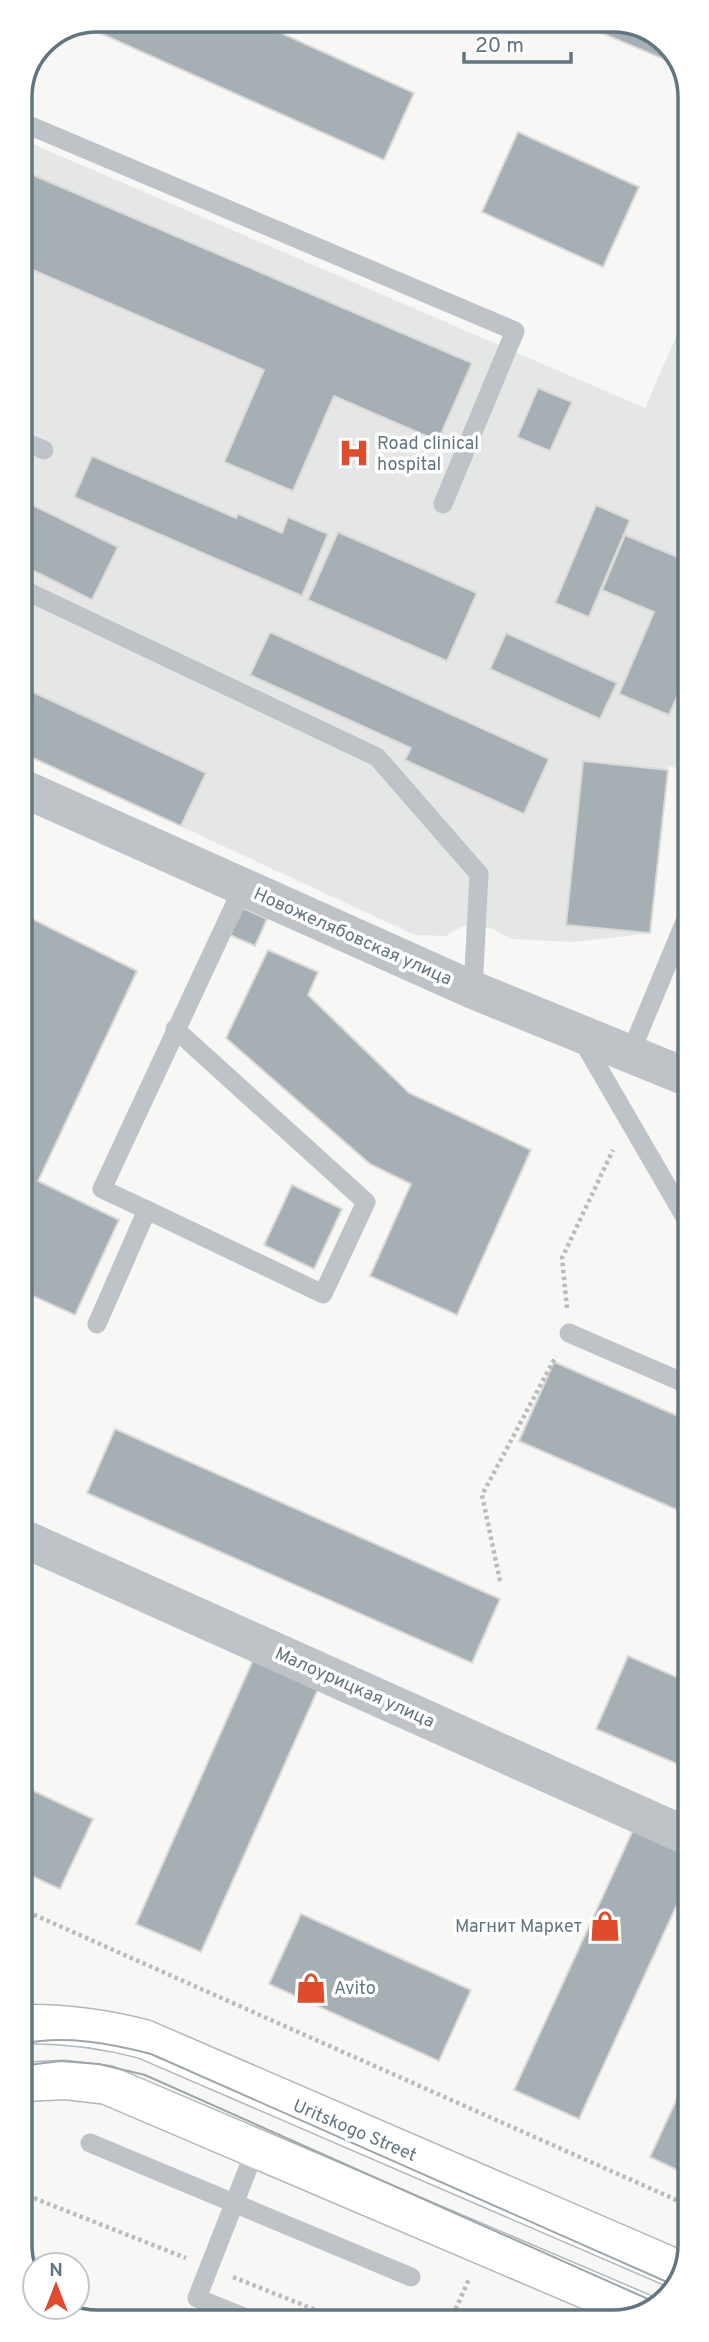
<svg xmlns="http://www.w3.org/2000/svg" width="709" height="2342" viewBox="0 0 709 2342" font-family="Overpass,sans-serif">
<style>
.built{fill:#e5e7e6}
.building{fill:#a5afb4;stroke:#d9d9d7;stroke-width:2}
.lines{fill:none;stroke-linecap:round;stroke-linejoin:round}
.secondary-casing{stroke:#b1b7bb;stroke-width:41}
.path{stroke:#b9bcbf;stroke-width:4.5;stroke-dasharray:3.5 3.5;stroke-linecap:butt}
.lane{stroke:#bec3c7;stroke-width:19}
.street{stroke:#bec3c7;stroke-width:38}
.secondary{stroke:#fff;stroke-width:38}
.tram{stroke:#9ea6ab;stroke-width:2}
.labels{text-anchor:middle;stroke-width:7;stroke-linejoin:round;paint-order:stroke}
.poi-label{font-size:18px;fill:#63757f;stroke:#fff;text-anchor:start}
.street-label{font-size:18px;fill:#63757f;stroke:#fff}
.rim{fill:none;stroke:#63757f;stroke-width:3.5}
</style>
<rect width="100%" height="100%" fill="#f7f7f5"/>
<!-- built -->
<polygon class="built" points="19,138 645,408 688,309 689,758 683,771 668,765 650,933 575,942 512,939 491,928 463,926 446,936 415,935 20,752"/>
<!-- building -->
<g class="building">
<polygon points="96,19 250,19 414,93 384,160 82,25"/>
<polygon points="571,20 623,20 664,39 680,66"/>
<polygon points="518,132 639,187 603,267 482,212"/>
<polygon points="19,169 472,363 438,441 334,396 293,491 224,462 264,370 24,266 20,275"/>
<polygon points="538,388 572,402 550,451 517,437"/>
<polygon points="92,456 236,518 238,514 282,533 288,517 328,534 302,596 74,497"/>
<polygon points="20,499 118,547 92,600 20,564"/>
<polygon points="596,505 630,520 589,617 555,603"/>
<polygon points="338,532 477,593 447,661 308,600"/>
<polygon points="625,535 689,562 689,669 669,715 619,694 654,612 602,590"/>
<polygon points="270,632 549,759 524,814 405,760 411,748 250,675"/>
<polygon points="506,633 617,683 600,719 490,669"/>
<polygon points="20,686 206,773 181,826 20,752"/>
<polygon points="583,761 668,770 650,933 566,925"/>
<polygon points="243,908 267,919 255,946 230,935"/>
<polygon points="20,911 26,916 137,971 38,1181 119,1220 75,1315 33,1296 20,1284"/>
<polygon points="268,950 318,972 308,995 409,1093 531,1150 457,1315 370,1276 411,1184 370,1164 226,1038"/>
<polygon points="292,1185 342,1209 314,1269 264,1245"/>
<polygon points="554,1362 689,1421 689,1515 519,1441"/>
<polygon points="115,1429 500,1599 472,1663 87,1493"/>
<polygon points="628,1656 685,1681 689,1669 689,1769 596,1729"/>
<polygon points="254,1658 319,1687 201,1952 136,1924"/>
<polygon points="21,1785 93,1819 60,1889 21,1871"/>
<polygon points="635,1826 689,1851 689,1878 579,2119 514,2090"/>
<polygon points="301,1914 471,1990 439,2061 269,1984"/>
<polygon points="682,2088 690,2091 690,2176 650,2157"/>
<polygon points="53,2307 61,2307 97,2322 86,2322"/>
</g>
<g class="lines">
<defs>
<g id="secondary">
<path d="M21,2024C64,2023 102,2028 144,2039L681,2271"/>
<polyline points="21,2082 65,2080 107,2085 642,2313"/>
</g>
</defs>
<!-- secondary casing -->
<use href="#secondary" class="secondary-casing"/>
<!-- path -->
<g class="path">
<polyline points="567,1308 562,1258 613,1150"/>
<polyline points="500,1581 482,1495 556,1356"/>
<polyline points="21,1909 690,2206"/>
<polyline points="21,2193 186,2258"/>
<polyline points="233,2277 346,2322"/>
<polyline points="450,2322 469,2279"/>
</g>
<!-- lane -->
<g class="lane">
<polyline points="19,121 515,331 443,504"/>
<polyline points="20,440 44,450"/>
<polyline points="20,588 377,757 479,874 473,990"/>
<polyline points="581,1038 689,1224"/>
<polyline points="630,1054 689,912"/>
<polyline points="147,1210 323,1294 366,1202 175,1029"/>
<polyline points="97,1324 147,1210 102,1189 243,887"/>
<polyline points="569,1333 689,1385"/>
<polyline points="90,2143 411,2277"/>
<polyline points="256,2322 197,2298 256,2148"/>
</g>
<!-- street -->
<g class="street">
<polyline points="20,787 473,990 689,1078"/>
<polyline points="20,1537 689,1837"/>
</g>
<!-- secondary -->
<use href="#secondary" class="secondary"/>
<!-- tram -->
<g class="tram">
<path d="M21,2044C64,2035 109,2043 151,2054L676,2286"/>
<polyline points="21,2066 60,2061 99,2064 145,2075 657,2303"/>
</g>
</g>
<!-- icons -->
<defs>
<symbol id="hospital-bare" viewBox="-9 -9 18 18"><path d="M-5-5h3v3.5h4V-5h3V5h-3V1.5h-4V5h-3Z" fill="#de4b2d" stroke="#fff" stroke-width="2.5" paint-order="stroke"/></symbol>
<symbol id="shop-bare" viewBox="-9 -9 18 18"><path d="M-5-2.5h2.3a2.7 3.5 0 0 1 5.4 0H5L5.5 6h-11ZM-1.5-2.5h3a1.5 2.3 0 0 0-3 0Z" fill="#de4b2d" stroke="#fff" stroke-width="2.5" paint-order="stroke"/></symbol>
</defs>
<g fill-rule="evenodd">
<use href="#hospital-bare" x="332" y="431" width="44" height="44"/>
<use href="#shop-bare" x="583" y="1904" width="44" height="44"/>
<use href="#shop-bare" x="289" y="1966" width="44" height="44"/>
</g>
<g class="labels">
<!-- poi labels -->
<g class="poi-label">
<text x="377" y="449">Road clinical<tspan x="377" dy="21">hospital</tspan></text>
<text x="582" y="1932" text-anchor="end">Магнит Маркет</text>
<text x="334" y="1994">Avito</text>
</g>
<!-- street labels -->
<g class="street-label">
<text transform="translate(353 936) rotate(24)" y="6">Новожелябовская улица</text>
<text transform="translate(355 1687) rotate(24)" y="6">Малоурицкая улица</text>
<text transform="translate(355 2130) rotate(23)" y="6">Uritskogo Street</text>
</g>
</g>
<!-- crop -->
<path d="M0 0H709V2342H0ZM97 32H613A65 65 0 0 1 678 97V2245A65 65 0 0 1 613 2310H97A65 65 0 0 1 32 2245V97A65 65 0 0 1 97 32Z" fill="#fff" fill-rule="evenodd"/>
<path class="rim" d="M97 32H613A65 65 0 0 1 678 97V2245A65 65 0 0 1 613 2310H97A65 65 0 0 1 32 2245V97A65 65 0 0 1 97 32Z"/>
<!-- north arrow -->
<g transform="translate(56 2286)"><circle r="33" fill="#ffffff" stroke="#c1c8cc" stroke-width="2"/>
<path d="M0-5L12 26L0 18L-12 26Z" fill="#de4b2d"/>
<text y="-10" font-size="19" font-weight="bold" text-anchor="middle" fill="#63757f">N</text>
</g>
<!-- scale -->
<path d="M464 52v10h107v-10" fill="none" stroke="#63757f" stroke-width="3.5"/>
<text x="475" y="52" font-size="21" fill="#63757f" stroke="#ffffff" stroke-width="5" paint-order="stroke">20 m</text>
</svg>
